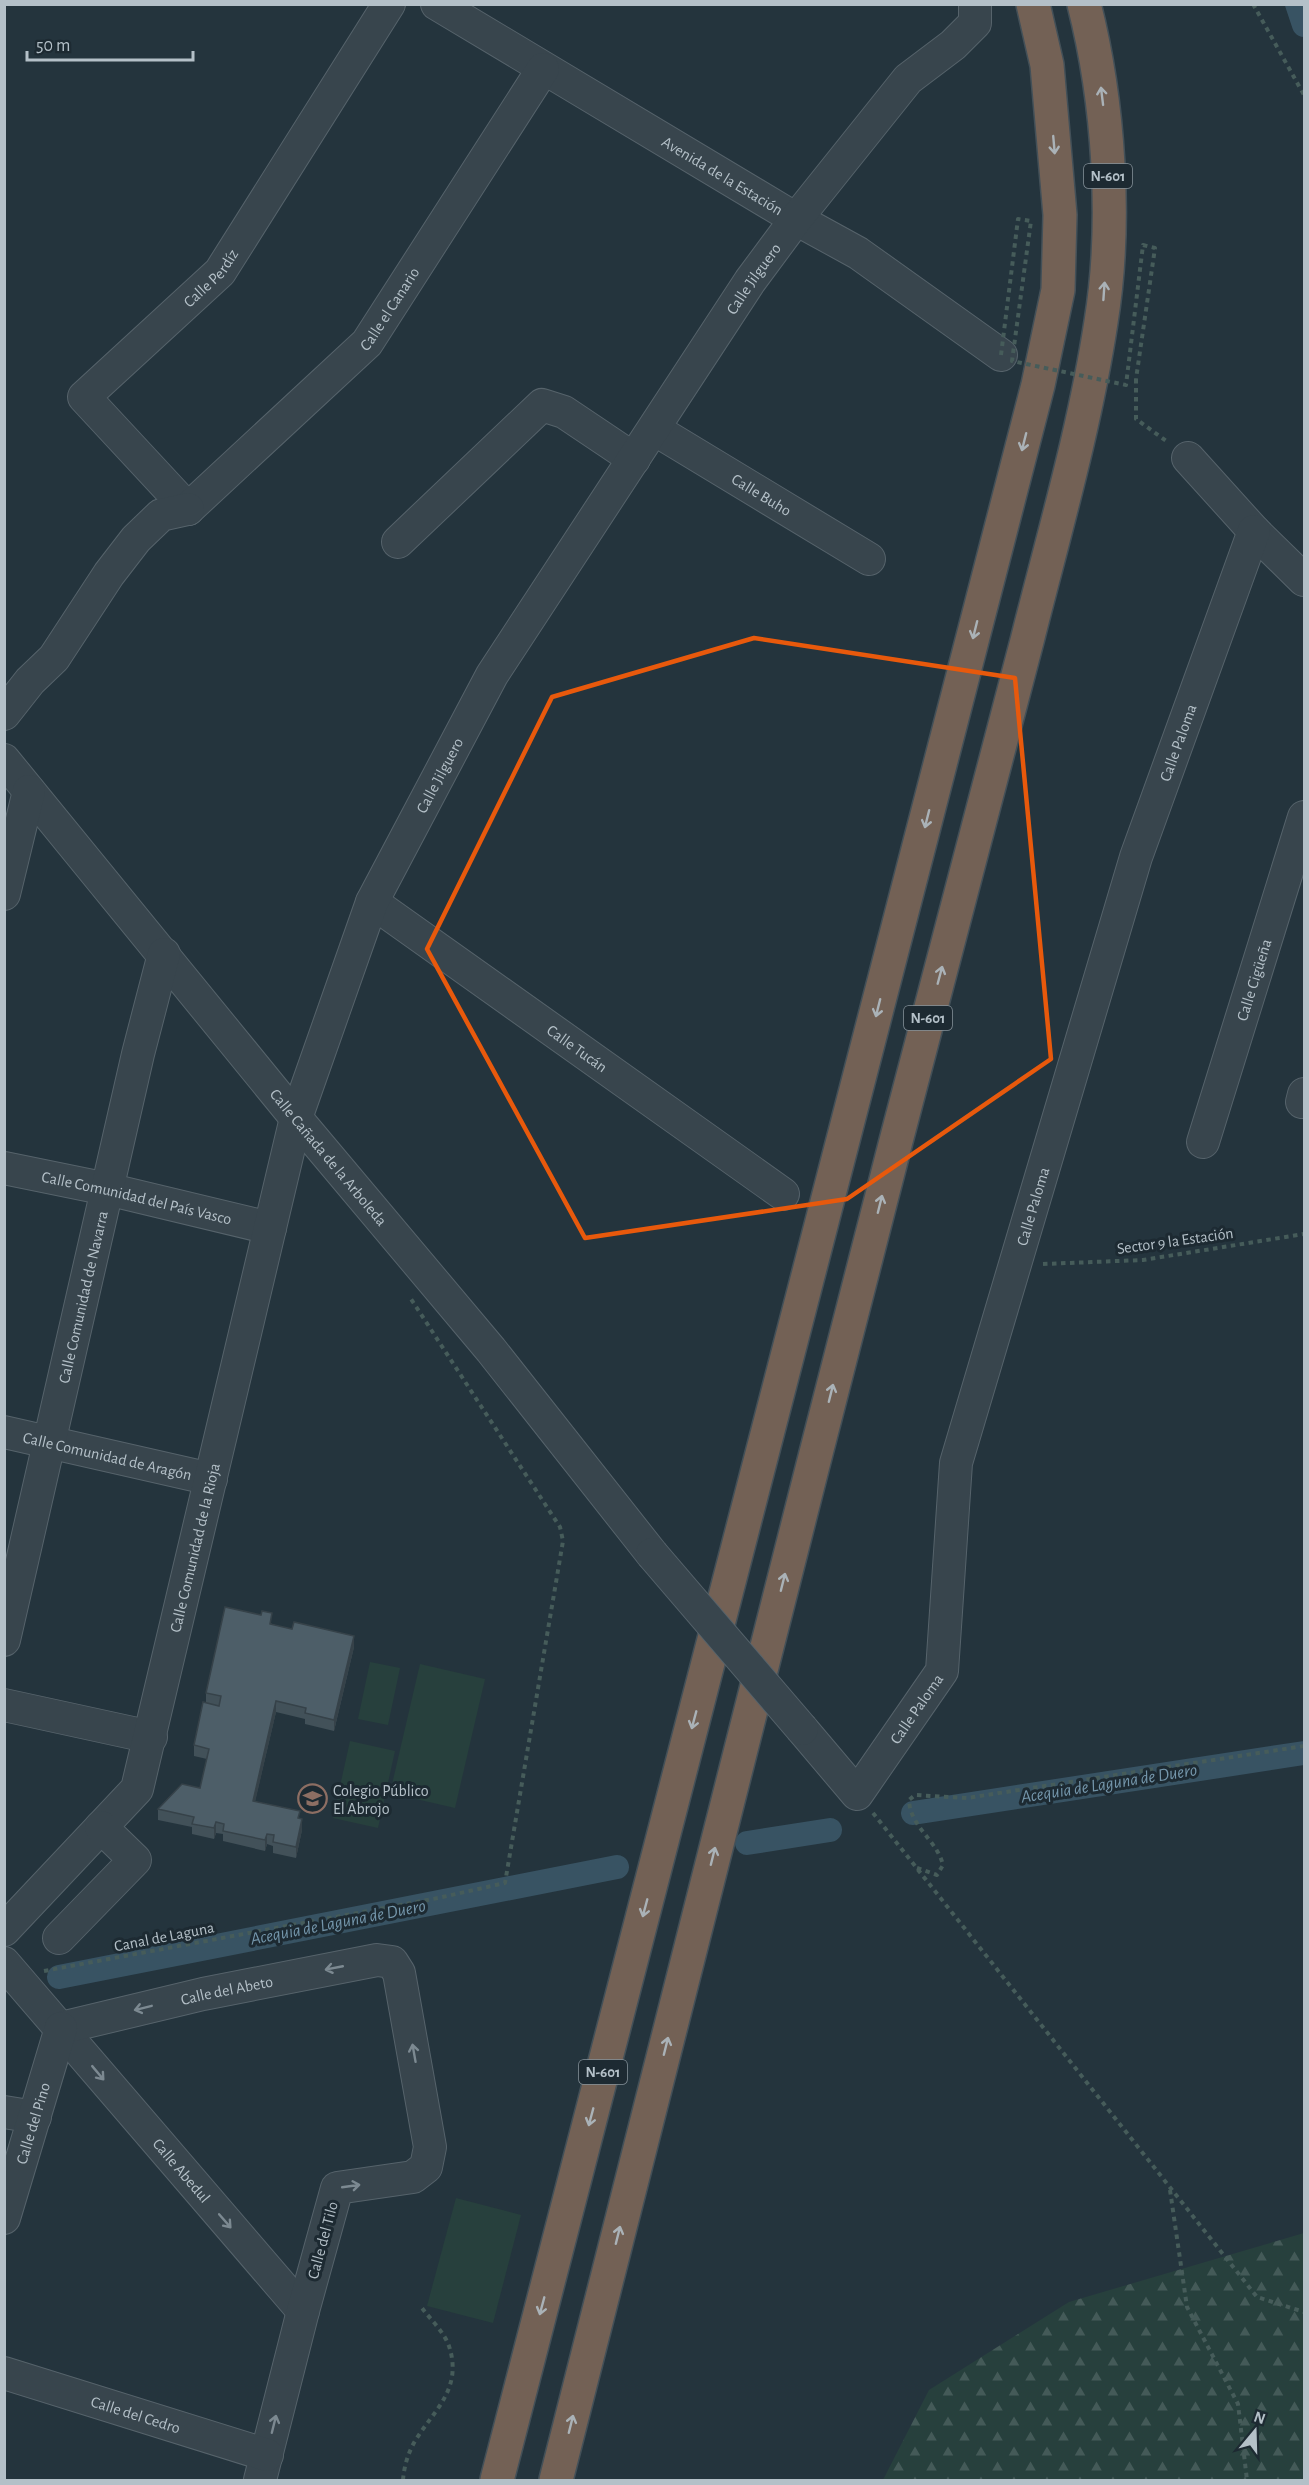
<svg xmlns="http://www.w3.org/2000/svg" width="1309" height="2485" viewBox="0 0 1309 2485" font-family="'Alegreya Sans',sans-serif">
<style>
.forest{fill:url(#forest-firs)}
.pitch{fill:#27403d}
.lines{fill:none;stroke-linecap:round;stroke-linejoin:round}
.canal{stroke:#385363;stroke-width:24}
.minor-casing{stroke:#56636b;stroke-width:34}
.highway-casing{stroke:#435058;stroke-width:36}
.path{stroke:#465c5a;stroke-width:4;stroke-dasharray:4.5 4.5;stroke-linecap:butt}
.minor{stroke:#38454d;stroke-width:32}
.highway{stroke:#736155;stroke-width:33}
.minor-bridge-casing{stroke:#56636b;stroke-width:34;stroke-linecap:butt}
.path-bridge{stroke:#465c5a;stroke-width:4;stroke-dasharray:4.5 4.5;stroke-linecap:butt}
.minor-bridge{stroke:#38454d;stroke-width:32}
.wall{fill:#425159}
.shaded-wall{fill:#364249}
.building{fill:#4d5e68;stroke:#364249;stroke-width:1.5}
.oneway{stroke:#aab2b7}
.oneway2{stroke:#7c8991}
.marked{fill:none;stroke:#e8590c;stroke-width:4.5;stroke-linejoin:round}
.labels{text-anchor:middle;stroke-width:6;stroke-linejoin:round;paint-order:stroke}
.shield{fill:#1d2a32;stroke:#87939b;stroke-width:1.5}
.shield-label{font-size:15px;font-weight:bold;fill:#b4c0c8}
.street-label{font-size:16px;fill:#b4c0c8;stroke:#1d2a32}
.poi-label{font-size:16px;fill:#b4c0c8;stroke:#1d2a32;text-anchor:start}
.water-label{font-size:18px;font-style:italic;fill:#7496ab;stroke:#1d2a32}
</style>
<defs>
<pattern id="forest-firs" width="22" height="20" patternUnits="userSpaceOnUse" patternTransform="scale(1.5)"><rect width="22" height="20" fill="#27403d"/><path d="M5 1l3.5 6h-7zM16 11l3.5 6h-7z" fill="#445a58"/></pattern>
</defs>
<rect width="100%" height="100%" fill="#24343d"/>
<!-- forest -->
<polygon class="forest" points="1304,2233 1304,2480 883,2480 929,2390 1069,2302"/>
<!-- pitch -->
<g class="pitch">
<polygon points="370,1662 400,1668 388,1725 358,1719"/>
<polygon points="420,1664 485,1679 455,1808 390,1793"/>
<polygon points="350,1741 395,1751 378,1828 333,1818"/>
<polygon points="456,2198 521,2215 493,2323 427,2306"/>
</g>
<g class="lines">
<!-- canal -->
<g class="canal">
<polyline points="1297,4 1304,25"/>
<polyline points="913,1813 1304,1753"/>
<polyline points="747,1843 830,1830"/>
<polyline points="59,1977 617,1867"/>
</g>
<defs>
<g id="minor">
<path id="s1" d="M437,4L796,219L858,253L1001,355"/>
<path id="s2" d="M654,429L869,559"/>
<polyline points="1188,458 1254,531 1304,580"/>
<path id="s3" d="M188,509L84,397L220,272L389,4"/>
<path id="s4" d="M188,509L367,343L543,69"/>
<polyline points="398,542 542,405 564,412 634,459"/>
<polyline points="4,714 30,681 54,658 109,574 136,539 161,515 188,509"/>
<path id="s5" d="M4,760L296,1118L491,1350L652,1554"/>
<polyline points="4,894 29,791"/>
<path id="s6" d="M372,902L783,1194"/>
<polyline points="1302,1102 1304,1094"/>
<path id="s7" d="M1203,1142L1304,817"/>
<path id="s8" d="M4,1168L107,1189L270,1228"/>
<path id="s9" d="M4,1432L211,1479"/>
<path id="s10" d="M4,1640L138,1054L164,954"/>
<polyline points="4,1705 151,1737"/>
<path id="s11" d="M802,1729L857,1794L942,1671L956,1463L1136,857L1254,531"/>
<path id="s12" d="M4,1930L137,1789L296,1118L372,902L492,675L750,281L796,219L908,79L953,45L975,23V4"/>
<polyline points="59,1938 135,1860 101,1827"/>
<path id="s13" d="M4,1963L303,2311"/>
<path id="s14" d="M61,2028L203,1994L377,1960L392,1962L399,1973L430,2147L426,2167L413,2177L337,2188L303,2311L260,2480"/>
<polyline points="4,2112 35,2117"/>
<path id="s15" d="M4,2218L61,2028"/>
<path id="s16" d="M4,2373L267,2455"/>
</g>
<g id="highway">
<polyline points="497,2480 1038,385 1058,290 1060,215 1047,65 1033,4"/>
<path d="M556,2480C669,2034 781,1587 896,1141C939,972 986,803 1029,633C1055,530 1085,427 1101,322C1117,223 1109,102 1084,4"/>
</g>
</defs>
<!-- minor casing -->
<use href="#minor" class="minor-casing"/>
<!-- highway casing -->
<use href="#highway" class="highway-casing"/>
<!-- path -->
<g class="path">
<polyline points="1253,4 1304,95"/>
<polyline points="1136,379 1136,419 1169,443"/>
<polyline points="1043,1264 1143,1260 1304,1234"/>
<polyline points="873,1813 1257,2297 1304,2312"/>
<path d="M917,1868L937,1875L943,1865C937,1840 910,1827 909,1800L915,1795L967,1798L1304,1746"/>
<polyline points="44,1971 438,1898 505,1883 563,1541 560,1527 411,1299"/>
<polyline points="1170,2190 1187,2307 1238,2404 1247,2480"/>
<path d="M403,2480C404,2467 408,2453 415,2441C434,2410 463,2389 449,2346C444,2332 431,2320 422,2308"/>
</g>
<!-- minor -->
<use href="#minor" class="minor"/>
<!-- highway -->
<use href="#highway" class="highway"/>
<defs>
<polyline id="minor-bridge" points="652,1554 802,1729"/>
</defs>
<!-- minor-bridge casing -->
<use href="#minor-bridge" class="minor-bridge-casing"/>
<!-- path-bridge -->
<polyline class="path-bridge" points="1001,355 1018,219 1031,221 1012,361 1126,385 1143,245 1155,248 1136,379"/>
<!-- minor-bridge -->
<use href="#minor-bridge" class="minor-bridge"/>
</g>
<!-- wall -->
<polygon class="wall" points="261,1615 272,1624 354,1647 334,1731 305,1724 305,1719 276,1712 255,1801 300,1818 302,1830 296,1858 273,1853 273,1846 267,1844 265,1851 223,1841 223,1834 216,1833 214,1839 192,1834 192,1827 158,1820 158,1809 200,1788 207,1759 194,1756 194,1745 206,1703 206,1693"/>
<!-- shaded-wall -->
<g class="shaded-wall">
<polygon points="354,1636 354,1647 334,1731 334,1720"/>
<polygon points="276,1701 276,1712 253,1811 253,1801"/>
<polygon points="302,1819 302,1830 296,1858 296,1847"/>
<polygon points="216,1822 216,1833 214,1839 214,1828"/>
<polygon points="267,1834 267,1844 265,1851 265,1840"/>
</g>
<!-- building -->
<polygon class="building" points="225,1607 261,1615 262,1611 272,1613 270,1624 292,1629 294,1622 354,1636 334,1720 305,1713 306,1708 276,1701 253,1801 300,1811 298,1818 302,1819 296,1847 273,1842 274,1835 267,1834 265,1840 223,1831 224,1824 216,1822 214,1828 192,1824 194,1817 158,1809 182,1784 200,1788 209,1749 194,1745 203,1702 219,1706 221,1696 206,1693"/>
<!-- one-way arrows -->
<defs><path id="oneway-shaft" d="M-6 0H5M1.5-3L5.5 0L1.5 3" fill="none" stroke-width="1.6" stroke-linecap="round" stroke-linejoin="round" transform="scale(1.5)"/></defs>
<g class="oneway">
<use href="#oneway-shaft" transform="translate(1102 96) rotate(-97)"/>
<use href="#oneway-shaft" transform="translate(1054 145) rotate(85)"/>
<use href="#oneway-shaft" transform="translate(1104 291) rotate(-86)"/>
<use href="#oneway-shaft" transform="translate(1024 442) rotate(104)"/>
<use href="#oneway-shaft" transform="translate(975 630) rotate(104)"/>
<use href="#oneway-shaft" transform="translate(927 819) rotate(104)"/>
<use href="#oneway-shaft" transform="translate(940 975) rotate(-75)"/>
<use href="#oneway-shaft" transform="translate(878 1008) rotate(104)"/>
<use href="#oneway-shaft" transform="translate(880 1204) rotate(-76)"/>
<use href="#oneway-shaft" transform="translate(831 1393) rotate(-76)"/>
<use href="#oneway-shaft" transform="translate(783 1582) rotate(-76)"/>
<use href="#oneway-shaft" transform="translate(694 1720) rotate(105)"/>
<use href="#oneway-shaft" transform="translate(713 1856) rotate(-76)"/>
<use href="#oneway-shaft" transform="translate(645 1908) rotate(105)"/>
<use href="#oneway-shaft" transform="translate(666 2046) rotate(-76)"/>
<use href="#oneway-shaft" transform="translate(591 2117) rotate(105)"/>
<use href="#oneway-shaft" transform="translate(618 2235) rotate(-76)"/>
<use href="#oneway-shaft" transform="translate(542 2306) rotate(105)"/>
<use href="#oneway-shaft" transform="translate(571 2424) rotate(-76)"/>
</g>
<g class="oneway2">
<use href="#oneway-shaft" transform="translate(334 1968) rotate(169)"/>
<use href="#oneway-shaft" transform="translate(143 2008) rotate(166)"/>
<use href="#oneway-shaft" transform="translate(414 2053) rotate(-100)"/>
<use href="#oneway-shaft" transform="translate(98 2073) rotate(50)"/>
<use href="#oneway-shaft" transform="translate(351 2186) rotate(-8)"/>
<use href="#oneway-shaft" transform="translate(225 2221) rotate(49)"/>
<use href="#oneway-shaft" transform="translate(274 2424) rotate(-76)"/>
</g>
<!-- marked area -->
<path class="marked" d="M754,638L1015,678L1051,1059L847,1199L585,1238L427,949L552,697Z"/>
<!-- icons -->
<defs>
<symbol id="school-ring" viewBox="-11 -11 22 22"><circle r="9.5" fill="#1d2a32" stroke="#8d6e63" stroke-width="1.5"/><path d="M0-5L7-2L0 1L-7-2ZM-4 1L0 2.5L4 1V4Q0 6-4 4Z" fill="#8d6e63"/></symbol>
</defs>
<g fill-rule="evenodd">
<use href="#school-ring" x="296" y="1782" width="33" height="33"/>
</g>
<g class="labels">
<!-- shield labels -->
<g class="shield">
<rect x="1084" y="164" width="48" height="24" rx="4.5"/>
<rect x="904" y="1006" width="48" height="24" rx="4.5"/>
<rect x="579" y="2060" width="48" height="24" rx="4.5"/>
</g>
<g class="shield-label">
<text x="1108" y="181">N-601</text>
<text x="928" y="1023">N-601</text>
<text x="603" y="2077">N-601</text>
</g>
<!-- street labels -->
<g class="street-label">
<text dy="6" stroke="none"><textPath href="#s1" startOffset="333">Avenida de la Estación</textPath></text>
<text dy="6" stroke="none"><textPath href="#s3" startOffset="327">Calle Perdíz</textPath></text>
<text dy="6" stroke="none"><textPath href="#s12" startOffset="1844">Calle Jilguero</textPath></text>
<text dy="6" stroke="none"><textPath href="#s4" startOffset="285">Calle el Canario</textPath></text>
<text dy="6" stroke="none"><textPath href="#s2" startOffset="126">Calle Buho</textPath></text>
<text dy="6" stroke="none"><textPath href="#s11" startOffset="1197">Calle Paloma</textPath></text>
<text dy="6" stroke="none"><textPath href="#s12" startOffset="1256">Calle Jilguero</textPath></text>
<text dy="6" stroke="none"><textPath href="#s7" startOffset="170">Calle Cigüeña</textPath></text>
<text dy="6" stroke="none"><textPath href="#s6" startOffset="252">Calle Tucán</textPath></text>
<text dy="6" stroke="none"><textPath href="#s5" startOffset="513">Calle Cañada de la Arboleda</textPath></text>
<text dy="6" stroke="none"><textPath href="#s8" startOffset="136">Calle Comunidad del País Vasco</textPath></text>
<text dy="6" stroke="none"><textPath href="#s11" startOffset="711">Calle Paloma</textPath></text>
<text transform="translate(1175 1240) rotate(-8)" y="6">Sector 9 la Estación</text>
<text dy="6" stroke="none"><textPath href="#s10" startOffset="352">Calle Comunidad de Navarra</textPath></text>
<text dy="6" stroke="none"><textPath href="#s9" startOffset="106">Calle Comunidad de Aragón</textPath></text>
<text dy="6" stroke="none"><textPath href="#s12" startOffset="442">Calle Comunidad de la Rioja</textPath></text>
<text dy="6" stroke="none"><textPath href="#s11" startOffset="189">Calle Paloma</textPath></text>
<text transform="translate(164 1936) rotate(-11)" y="6">Canal de Laguna</text>
<text dy="6" stroke="none"><textPath href="#s14" startOffset="170">Calle del Abeto</textPath></text>
<text dy="6" stroke="none"><textPath href="#s15" startOffset="99">Calle del Pino</textPath></text>
<text dy="6" stroke="none"><textPath href="#s13" startOffset="273">Calle Abedul</textPath></text>
<text transform="translate(322 2240) rotate(-75)" y="6">Calle del Tilo</text>
<text dy="6" stroke="none"><textPath href="#s16" startOffset="138">Calle del Cedro</textPath></text>
</g>
<!-- poi labels -->
<g class="poi-label">
<text x="333" y="1796">Colegio Público<tspan x="333" dy="18">El Abrojo</tspan></text>
</g>
<!-- water labels -->
<g class="water-label">
<text transform="translate(1109 1783) rotate(-9)" y="6">Acequia de Laguna de Duero</text>
<text transform="translate(338 1922) rotate(-11)" y="6">Acequia de Laguna de Duero</text>
</g>
</g>
<!-- border -->
<rect width="1309" height="2485" fill="none" stroke="#b4c0c8" stroke-width="12"/>
<!-- north arrow -->
<g transform="translate(1255 2431) rotate(19)" stroke="#1d2a32" stroke-width="4.5" paint-order="stroke">
<path d="M0-4.5L10 22L0 15L-10 22Z" fill="#b4c0c8"/>
<text y="-9" font-size="16" font-weight="bold" text-anchor="middle" fill="#b4c0c8">N</text>
</g>
<!-- scale -->
<path d="M27 51v9h166v-9" fill="none" stroke="#b4c0c8" stroke-width="3"/>
<text x="36" y="51" font-size="18" fill="#b4c0c8" stroke="#1d2a32" stroke-width="4.5" paint-order="stroke">50 m</text>
</svg>
